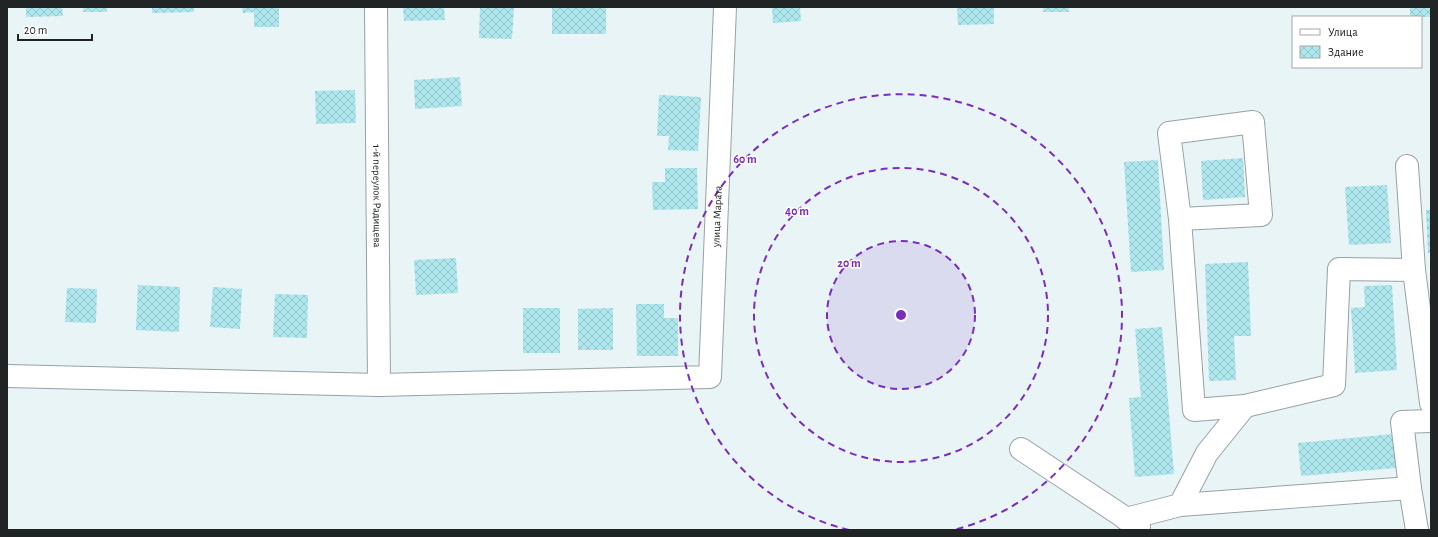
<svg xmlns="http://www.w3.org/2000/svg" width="1438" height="537" viewBox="0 0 1438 537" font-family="'Alegreya Sans',sans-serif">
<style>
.building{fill:url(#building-cross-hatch)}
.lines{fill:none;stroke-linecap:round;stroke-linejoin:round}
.minor-casing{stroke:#97a2a3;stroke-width:24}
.minor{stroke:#fff;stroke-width:22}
.ring{fill:none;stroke:#7b2cbf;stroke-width:2;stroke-dasharray:7 5}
.labels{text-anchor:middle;stroke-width:3;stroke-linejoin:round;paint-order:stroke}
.street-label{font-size:11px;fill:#202425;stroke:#fff}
.centre{fill:#7b2cbf;stroke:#fff;stroke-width:2}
.ring-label{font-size:12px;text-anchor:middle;font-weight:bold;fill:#7b2cbf;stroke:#fff;stroke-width:3;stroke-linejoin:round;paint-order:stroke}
</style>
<defs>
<pattern id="building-cross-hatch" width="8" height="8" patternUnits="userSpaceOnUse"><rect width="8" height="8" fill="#aee7ee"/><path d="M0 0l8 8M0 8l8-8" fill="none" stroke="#95c6cc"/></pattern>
</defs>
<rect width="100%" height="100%" fill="#e8f4f6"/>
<!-- building -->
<g class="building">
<polygon points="26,7 62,7 63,16 26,17"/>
<rect x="83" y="7" width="24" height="5"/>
<polygon points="152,7 194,7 194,12 152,13"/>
<polygon points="242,7 279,7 279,27 254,27 254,12 243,13"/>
<polygon points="403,7 444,7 445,20 404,21"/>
<polygon points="480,7 514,8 512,39 479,38"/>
<rect x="552" y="7" width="54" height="27"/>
<polygon points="772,7 800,7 801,21 773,23"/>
<polygon points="957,7 994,7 994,24 958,25"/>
<rect x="1043" y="7" width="26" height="5"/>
<rect x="1410" y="7" width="21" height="10"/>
<polygon points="460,77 462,106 415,109 414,80"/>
<polygon points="355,90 356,123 316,124 315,91"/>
<polygon points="659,95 701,97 698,151 668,150 669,136 657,136"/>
<polygon points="1243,158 1245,197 1203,200 1201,161"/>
<polygon points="1158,160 1164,270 1131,272 1124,162"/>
<polygon points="665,168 697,168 698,209 653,210 652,182 665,182"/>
<polygon points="1387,185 1391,243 1349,245 1345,187"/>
<polygon points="1426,210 1431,210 1431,253 1428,253"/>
<polygon points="456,258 458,293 416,295 414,260"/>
<polygon points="1248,262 1251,336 1234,336 1236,380 1209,381 1205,264"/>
<polygon points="138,285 180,287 179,332 136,330"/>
<polygon points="1392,285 1397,370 1355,373 1351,308 1365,307 1364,286"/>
<polygon points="213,287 242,289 240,329 210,327"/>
<polygon points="67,288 97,289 96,323 65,322"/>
<polygon points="275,294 308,295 307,338 273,337"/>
<polygon points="636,304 664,304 664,318 678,318 678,356 637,356"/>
<rect x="523" y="308" width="37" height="45"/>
<polygon points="613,308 613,350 578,350 578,309"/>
<polygon points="1162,327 1174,474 1135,477 1129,398 1141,397 1135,329"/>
<polygon points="1393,434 1396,468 1301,476 1298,443"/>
</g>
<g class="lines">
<defs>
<g id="minor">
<path id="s1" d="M376,7L379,385"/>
<polyline points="1180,219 1169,133 1253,122 1261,215 1180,219 1194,410 1245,406 1334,385 1339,269 1414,270 1407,166"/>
<polyline points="1414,270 1431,403"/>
<path id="s2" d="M7,376L379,385L710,377L725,7"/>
<polyline points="1021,449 1139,527"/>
<polyline points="1410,488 1417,530"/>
<polyline points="1180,505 1410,488 1402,422 1431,421"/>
<polyline points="1126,519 1180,505 1207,453 1245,406"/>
</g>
</defs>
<!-- minor casing -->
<use href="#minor" class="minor-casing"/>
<!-- minor -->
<use href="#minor" class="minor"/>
</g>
<!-- distance rings -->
<circle cx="901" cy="315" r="74" fill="#7b2cbf" fill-opacity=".12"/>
<g class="ring">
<circle cx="901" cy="315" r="74"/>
<circle cx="901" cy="315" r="147"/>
<path d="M849 530A221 221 0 1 1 953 530"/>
</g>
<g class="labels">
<!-- street labels -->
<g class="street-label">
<text dy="4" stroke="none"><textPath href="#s1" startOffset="189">1-й переулок Радищева</textPath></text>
<text dy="4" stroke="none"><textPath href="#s2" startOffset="864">улица Марата</textPath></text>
</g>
</g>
<circle cx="901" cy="315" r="6" class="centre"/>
<g class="ring-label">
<text x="745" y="163">60 m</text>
<text x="797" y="215">40 m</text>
<text x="849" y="267">20 m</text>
</g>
<!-- border -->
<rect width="1438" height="537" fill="none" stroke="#202425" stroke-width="16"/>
<!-- legend -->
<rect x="1292" y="16" width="130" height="52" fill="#ffffff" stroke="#a6a7a8"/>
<rect x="1300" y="29" width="20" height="6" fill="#ffffff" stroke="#a6a7a8"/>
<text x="1328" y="36" font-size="12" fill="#202425">Улица</text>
<rect x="1300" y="46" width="20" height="12" fill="url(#building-cross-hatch)" stroke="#a6a7a8"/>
<text x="1328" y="56" font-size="12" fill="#202425">Здание</text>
<!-- scale -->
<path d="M18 34v6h74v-6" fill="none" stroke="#202425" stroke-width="2"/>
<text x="24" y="34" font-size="12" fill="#202425" stroke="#ffffff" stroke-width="3" paint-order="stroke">20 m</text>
</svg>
